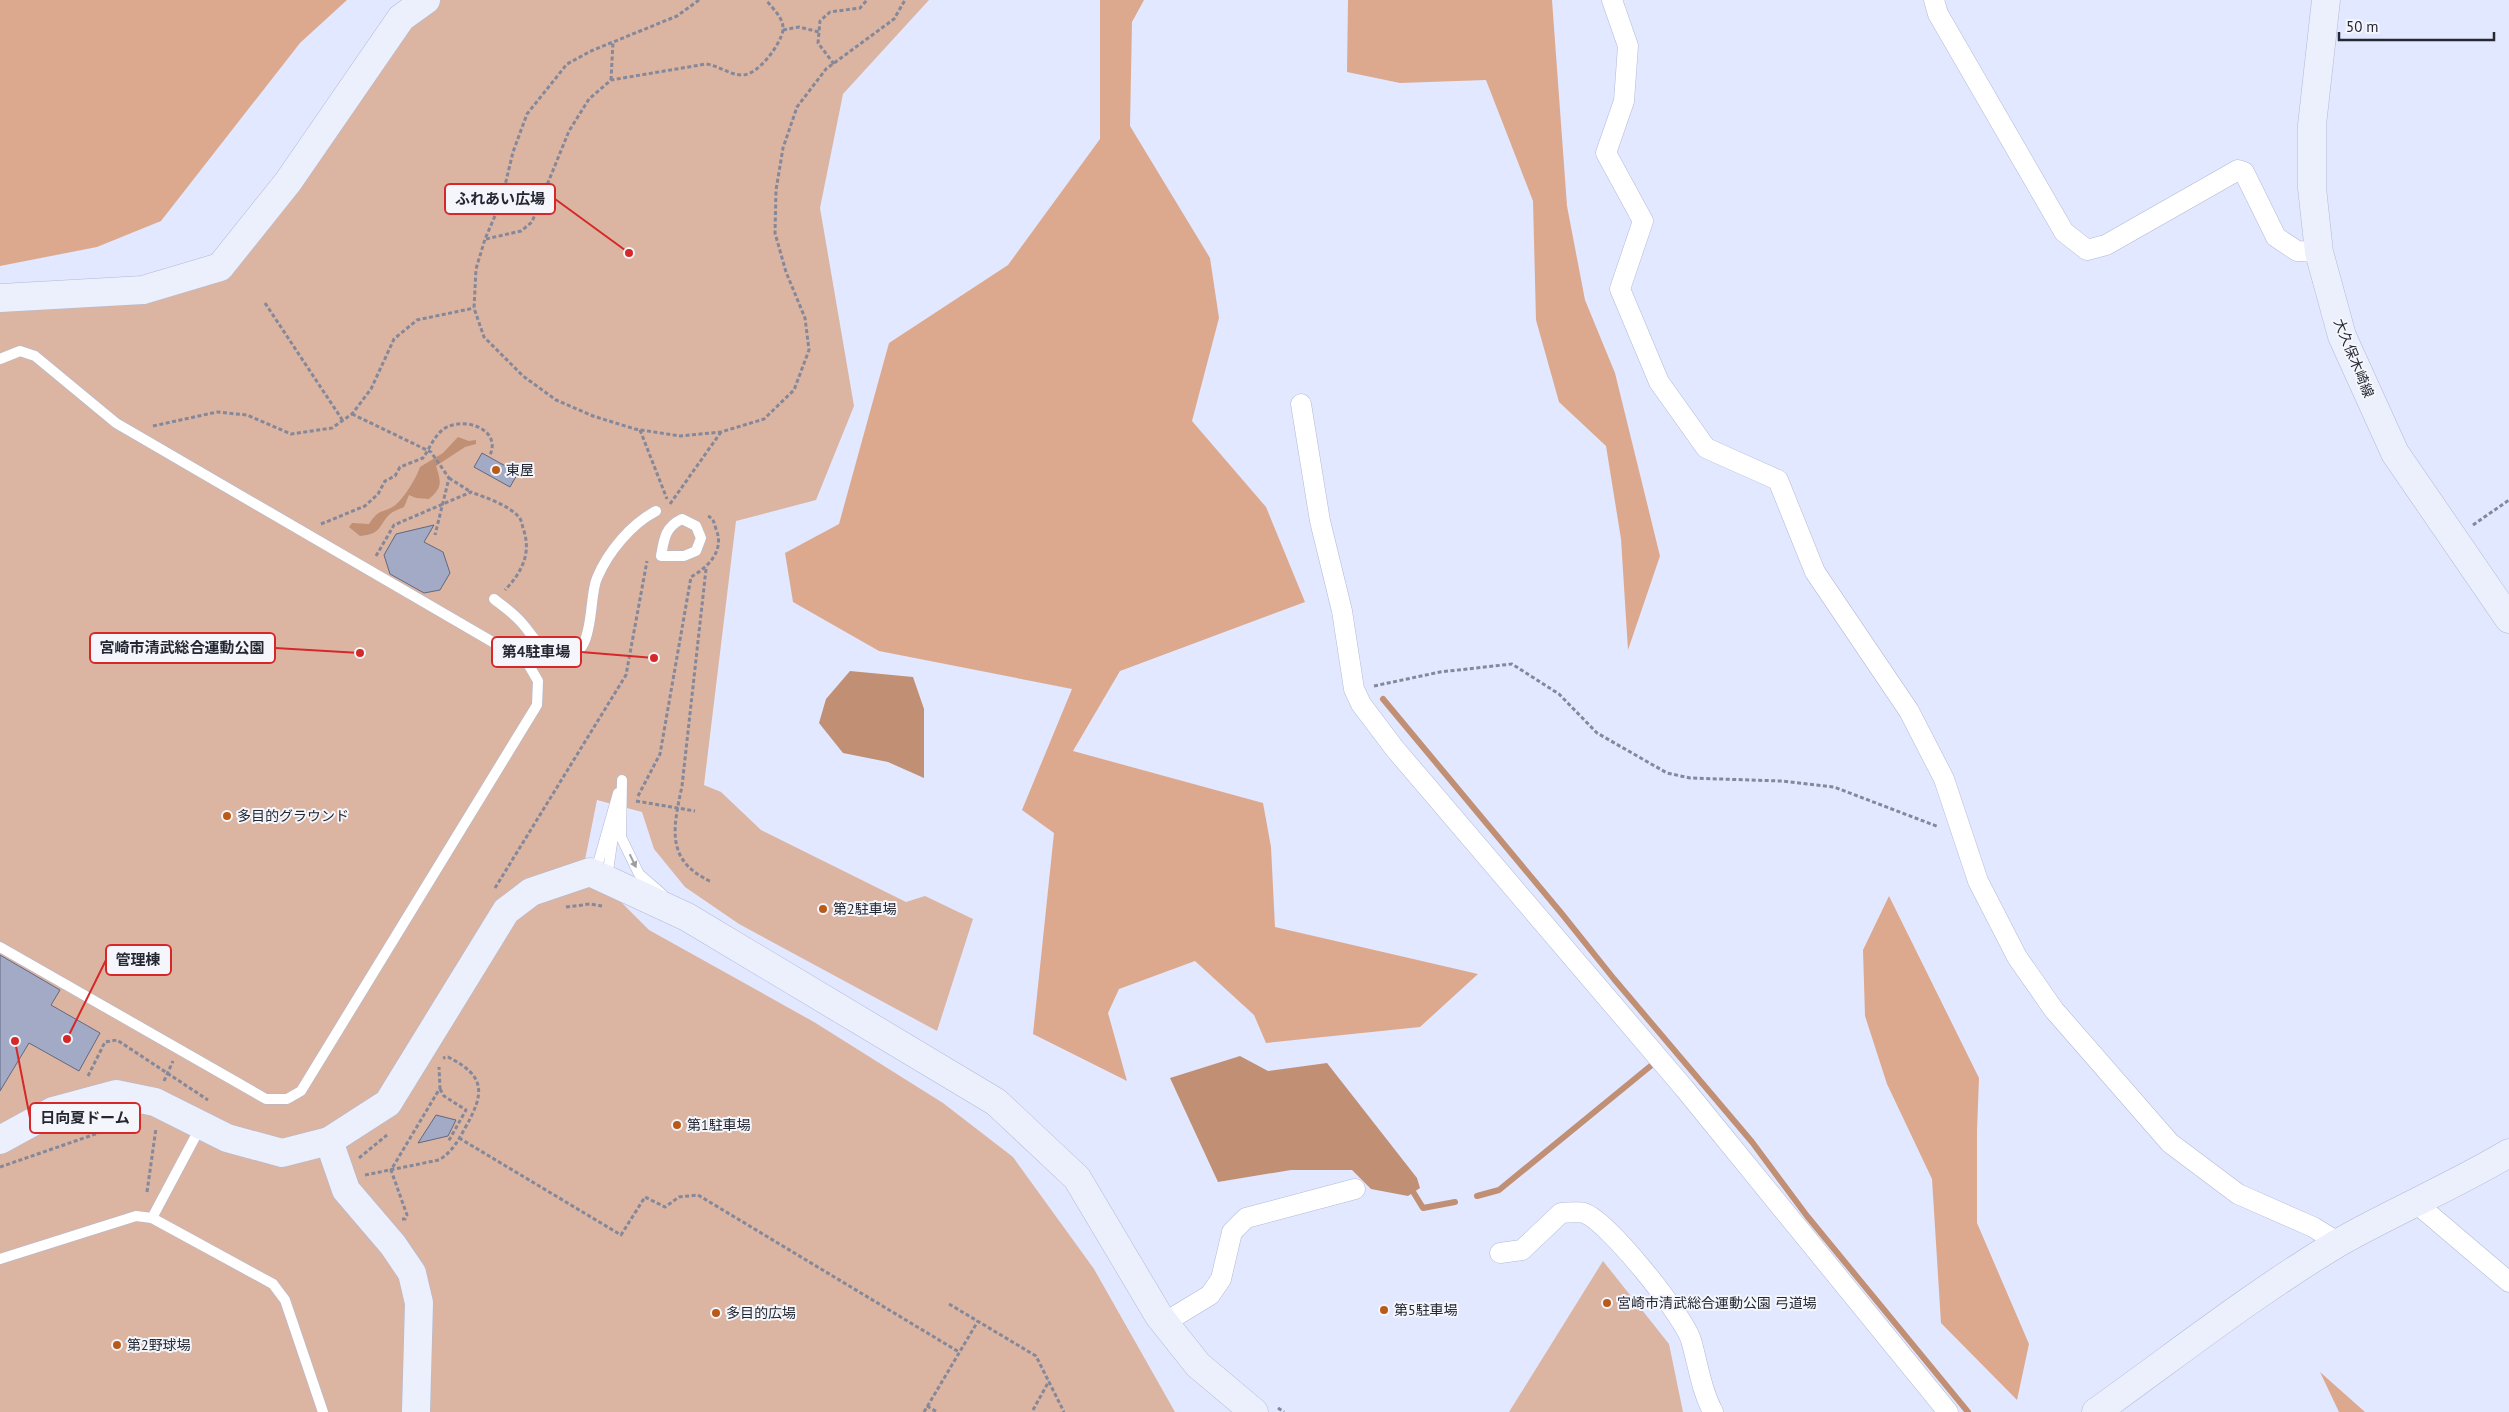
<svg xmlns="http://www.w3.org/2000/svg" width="2509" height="1412" viewBox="0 0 2509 1412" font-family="'PT Sans','Noto Sans JP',sans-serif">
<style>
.green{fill:#dbb5a1}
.forest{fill:#dda98e}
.water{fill:#c18f74}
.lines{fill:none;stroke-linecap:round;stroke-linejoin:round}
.stream{stroke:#c18f74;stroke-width:6}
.building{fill:#a3aac5;stroke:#626880}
.lane-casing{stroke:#b2b9d4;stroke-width:11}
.street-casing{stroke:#b2b9d4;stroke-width:21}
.secondary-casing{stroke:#b2b9d4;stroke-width:29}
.path{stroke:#84889a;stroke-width:3;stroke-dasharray:4 2.5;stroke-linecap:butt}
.lane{stroke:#fff;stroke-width:10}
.street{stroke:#fff;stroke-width:20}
.secondary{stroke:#eceffc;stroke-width:28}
.oneway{fill:#9d9ea3}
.poi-dot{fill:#ba5a18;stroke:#f4f6fc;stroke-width:2}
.labels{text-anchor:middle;stroke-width:4;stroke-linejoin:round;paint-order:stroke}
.street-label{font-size:14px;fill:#252732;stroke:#f4f6fc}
.poi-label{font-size:14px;fill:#252732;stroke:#f4f6fc;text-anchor:start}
.leader{fill:none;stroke:#d62828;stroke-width:2}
.callout-dot{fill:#d62828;stroke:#f4f6fc;stroke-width:2}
.callout{fill:#f4f6fc;stroke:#d62828;stroke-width:2}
.callout-label{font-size:15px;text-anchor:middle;font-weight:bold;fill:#252732}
</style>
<rect width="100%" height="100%" fill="#e2e8ff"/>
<!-- green -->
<g class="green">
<polygon points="426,0 929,0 843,94 820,208 854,406 816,500 736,521 704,785 721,792 761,830 906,902 925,896 973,919 937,1031 739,924 685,887 654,849 642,812 597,800 584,865 649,930 814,1022 943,1103 1013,1157 1094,1269 1175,1412 0,1412 0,298 220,267"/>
<polygon points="1603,1261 1669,1344 1683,1412 1509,1412"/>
</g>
<!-- forest -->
<g class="forest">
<polygon points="0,0 347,0 300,43 161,221 97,247 0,266"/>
<polygon points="1100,0 1144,0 1132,22 1130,126 1210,258 1219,318 1192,421 1266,507 1305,602 1120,671 1073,751 1263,803 1271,847 1275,927 1478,974 1420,1027 1266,1043 1254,1015 1195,961 1119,989 1108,1013 1127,1081 1033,1034 1054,833 1022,810 1072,689 879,651 793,602 785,553 839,524 889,343 1008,265 1100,139"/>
<polygon points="1348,0 1552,0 1567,206 1585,300 1615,373 1660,556 1628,650 1621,539 1606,446 1559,402 1536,320 1533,201 1486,80 1400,83 1347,72"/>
<polygon points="1889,896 1979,1078 1977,1131 1977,1223 2029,1344 2017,1400 1941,1323 1932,1179 1887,1084 1865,1016 1863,950"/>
<polygon points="2320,1372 2365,1412 2339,1412"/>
</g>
<!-- water -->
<g class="water">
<path d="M458,437L469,441L476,440V444L465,447L436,466C441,482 443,487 429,499L416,498L409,495L404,507C400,509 393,511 390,514C377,527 382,534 360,536L349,527L352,523L369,524C381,507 379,515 394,506C403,500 417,477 420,467L443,453Z"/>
<polygon points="850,671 913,677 924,709 924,778 888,762 843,753 819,723 826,699"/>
<polygon points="1240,1056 1268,1071 1327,1063 1417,1178 1420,1188 1408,1196 1371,1189 1352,1170 1291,1170 1218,1182 1170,1078"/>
</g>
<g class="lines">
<!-- stream -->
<g class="stream">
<polyline points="1383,699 1562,914 1614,979 1752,1142 1807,1216 1968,1412"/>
<polyline points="1412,1190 1423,1208 1455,1202"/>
<polyline points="1477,1196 1499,1190 1653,1064"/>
</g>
</g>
<!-- building -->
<g class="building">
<polygon points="482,453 518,473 510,487 474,467"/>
<polygon points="434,525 424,542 443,552 450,573 440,590 424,593 390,574 384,555 396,534"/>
<polygon points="0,955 60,990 51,1005 100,1033 79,1071 29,1043 0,1091"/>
<polygon points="436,1115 456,1120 448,1136 418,1143"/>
</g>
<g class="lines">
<defs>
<g id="lane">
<polyline points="0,359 20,351 35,356 116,423 527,662 538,681 537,705 301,1091 287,1099 266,1099 0,947"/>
<path d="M682,519L696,526L701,538L696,551L684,556H661C664,539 665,527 682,519Z"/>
<path d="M494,599C503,606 513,613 520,621C531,632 539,651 556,655C598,665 587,600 597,578C608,552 631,524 656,511"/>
<polyline points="622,780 621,837 639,874 662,894"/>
<polyline points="591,871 599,860 618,793"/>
<polyline points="607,878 616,815"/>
<polyline points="152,1218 201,1126"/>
<polyline points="0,1259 136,1216 152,1218 273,1284 285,1300 323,1412"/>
</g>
<g id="street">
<polyline points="1612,0 1628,46 1624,101 1606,153 1643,221 1620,289 1659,382 1706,448 1778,480 1815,572 1909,711 1944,779 1978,881 2017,957 2054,1010 2170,1143 2238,1194 2313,1227 2339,1243"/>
<polyline points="1934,0 1938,14 2064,232 2087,250 2106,245 2238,170 2244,172 2276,237 2297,251 2319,252"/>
<polyline points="1301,404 1320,521 1342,611 1354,689 1361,704 1395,749 1684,1088 1948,1412"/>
<polyline points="2416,1203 2509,1282"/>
<path d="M1500,1253L1522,1250L1561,1213C1568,1213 1578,1211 1584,1213C1607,1220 1683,1315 1691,1340C1698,1364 1701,1389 1713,1412"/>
<polyline points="1164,1323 1210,1295 1221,1279 1232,1232 1246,1218 1355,1189"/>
</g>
<g id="secondary">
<polyline points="2326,0 2312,125 2312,188 2319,252 2342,336 2395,453 2509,619"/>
<polyline points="0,298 143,290 220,267 288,182 401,18 426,0"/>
<polyline points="0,1140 53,1111 116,1094 155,1102 227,1138 282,1153 329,1141 388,1103 506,911 531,892 590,872 687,917 996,1102 1077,1178 1159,1316 1198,1365 1254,1412"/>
<polyline points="329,1141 346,1190 393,1245 412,1273 419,1303 416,1412"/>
<path d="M2096,1412C2176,1355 2253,1294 2338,1243C2394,1211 2454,1186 2509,1153"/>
</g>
</defs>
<!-- lane casing -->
<use href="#lane" class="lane-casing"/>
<!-- street casing -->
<use href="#street" class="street-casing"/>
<!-- secondary casing -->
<use href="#secondary" class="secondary-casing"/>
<!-- path -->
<g class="path">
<polyline points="699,0 677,16 591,51 567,64 527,114 513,152 501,202 485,239 476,269 474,308 484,337 523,376 556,400 593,416 635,429 680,436 721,432 764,419 794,390 809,350 805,318 786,272 775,233 776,190 783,148 797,107 826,69 894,19 905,0"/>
<polyline points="783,30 799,27 819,32"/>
<polyline points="834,64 818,43 820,21 830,12 860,8 867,0"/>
<polyline points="611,80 613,42"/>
<path d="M486,239L521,231L532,222L569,131L589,99L611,80L706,64C720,66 729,75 743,75C758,75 781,44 783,30C784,18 773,9 766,0"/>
<polyline points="265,303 343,421"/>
<polyline points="352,414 431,452 449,478 435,535"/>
<polyline points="153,426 217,412 247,415 291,434 332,428 352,414 371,389 394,339 417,320 474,308"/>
<polyline points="640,430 667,499"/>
<polyline points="449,478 471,492"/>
<polyline points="670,504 721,432"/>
<path d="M321,524L365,506L378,494L385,481L395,476L400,467L423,458C430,448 435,433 447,427C468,417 503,431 489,457"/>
<polyline points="2473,525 2509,500"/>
<path d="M376,556L394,525L471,492C486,498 507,504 519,517C521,519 522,524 523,528C532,553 522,572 505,590"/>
<path d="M706,569L682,786C673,829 665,861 712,882"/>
<polyline points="1374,686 1440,672 1512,664 1559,694 1597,733 1667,773 1690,778 1781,781 1834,787 1939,827"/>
<path d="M638,796L660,754L691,577C708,567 725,551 716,529C714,523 714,519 708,516"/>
<polyline points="636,801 695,811"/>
<polyline points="495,888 626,675 647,561"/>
<polyline points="566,907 590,904 602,906"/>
<polyline points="88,1076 105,1042 117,1040 208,1100"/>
<polyline points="164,1081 173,1061"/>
<polyline points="440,1089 444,1096 466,1110 448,1142"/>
<polyline points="459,1138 621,1235 645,1197 665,1207 679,1197 698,1195 959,1352"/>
<polyline points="359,1158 387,1135"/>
<polyline points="0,1167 110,1129 120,1119"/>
<path d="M365,1175L439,1160C452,1152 458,1141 465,1128C485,1093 486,1076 448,1057L443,1058"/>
<polyline points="147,1192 156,1128"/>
<polyline points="402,1219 405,1219 407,1215 391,1170 440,1088 439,1067"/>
<polyline points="949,1304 1036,1356 1064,1412"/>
<polyline points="927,1406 937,1412"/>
<polyline points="1278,1408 1284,1412"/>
<polyline points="1033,1410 1049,1381"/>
<polyline points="924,1412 978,1321"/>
</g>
<!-- lane -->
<use href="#lane" class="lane"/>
<!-- street -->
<use href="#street" class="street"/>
<!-- secondary -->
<use href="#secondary" class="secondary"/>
</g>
<!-- one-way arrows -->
<defs><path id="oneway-solid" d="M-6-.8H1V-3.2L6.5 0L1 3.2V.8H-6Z" transform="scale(1.25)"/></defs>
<use class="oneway" href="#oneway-solid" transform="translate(633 861) rotate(64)"/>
<!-- markers -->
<g class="poi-dot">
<circle cx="496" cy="470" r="5"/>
<circle cx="227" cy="816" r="5"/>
<circle cx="823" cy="909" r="5"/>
<circle cx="677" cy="1125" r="5"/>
<circle cx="1607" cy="1303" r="5"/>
<circle cx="1384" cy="1310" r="5"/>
<circle cx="716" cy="1313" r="5"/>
<circle cx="117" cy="1345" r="5"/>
</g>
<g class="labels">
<!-- street labels -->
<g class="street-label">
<text transform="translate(2354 358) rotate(68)" y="5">大久保木崎線</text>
</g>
<!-- poi labels -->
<g class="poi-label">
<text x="506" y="475">東屋</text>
<text x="237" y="821">多目的グラウンド</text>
<text x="833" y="914">第2駐車場</text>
<text x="687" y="1130">第1駐車場</text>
<text x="1617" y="1308">宮崎市清武総合運動公園 弓道場</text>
<text x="1394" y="1315">第5駐車場</text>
<text x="726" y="1318">多目的広場</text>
<text x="127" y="1350">第2野球場</text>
</g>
</g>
<!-- callouts -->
<path class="leader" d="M629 253L555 199M360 653L275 648M654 658L581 652M67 1039L106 960M15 1041L30 1118"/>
<g class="callout-dot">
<circle cx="629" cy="253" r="5"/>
<circle cx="360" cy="653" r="5"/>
<circle cx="654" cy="658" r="5"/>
<circle cx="67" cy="1039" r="5"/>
<circle cx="15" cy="1041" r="5"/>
</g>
<g class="callout">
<rect x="445" y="184" width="110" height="30" rx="5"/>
<rect x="90" y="633" width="185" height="30" rx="5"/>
<rect x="492" y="637" width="89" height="30" rx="5"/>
<rect x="106" y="945" width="65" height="30" rx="5"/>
<rect x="30" y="1103" width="110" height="30" rx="5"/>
</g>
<g class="callout-label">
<text x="500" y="204">ふれあい広場</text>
<text x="182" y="653">宮崎市清武総合運動公園</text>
<text x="536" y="657">第4駐車場</text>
<text x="138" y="965">管理棟</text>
<text x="85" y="1123">日向夏ドーム</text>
</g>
<!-- scale -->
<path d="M2339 32v8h155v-8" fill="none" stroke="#252732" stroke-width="2.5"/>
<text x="2346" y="32" font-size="15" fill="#252732" stroke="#f4f6fc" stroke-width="4" paint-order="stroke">50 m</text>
</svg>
